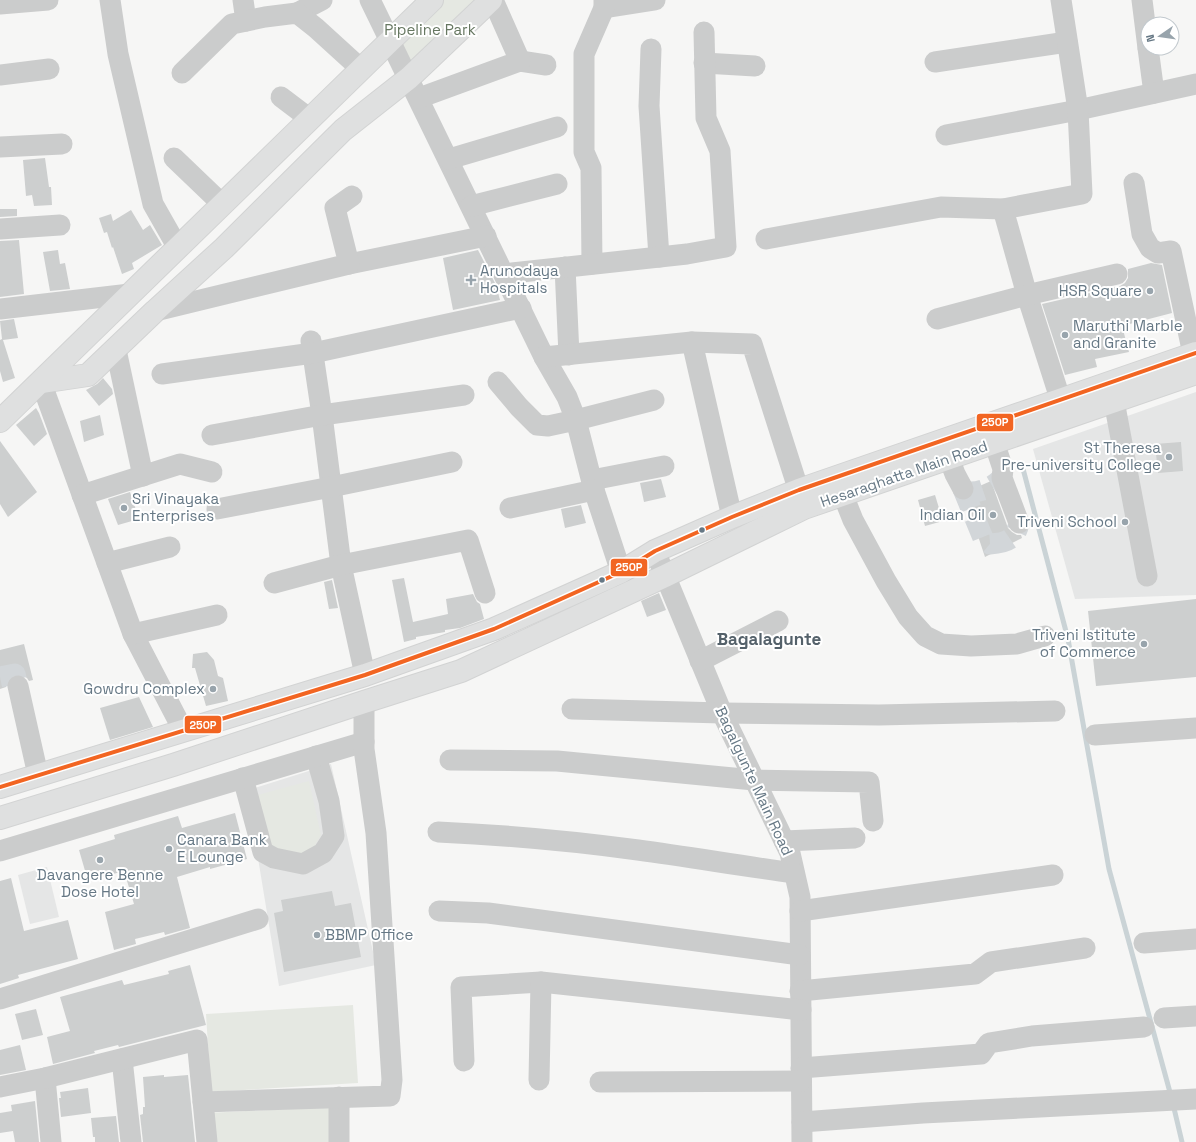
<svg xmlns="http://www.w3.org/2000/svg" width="1196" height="1142" viewBox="0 0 1196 1142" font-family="'Space Grotesk',sans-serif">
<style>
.built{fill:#e5e6e6}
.green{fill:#e5e8e2}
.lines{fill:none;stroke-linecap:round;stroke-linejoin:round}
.stream{stroke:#cad3d6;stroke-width:5}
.building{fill:#cdcfcf}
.minor-tunnel{stroke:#d2d6d9;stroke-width:21;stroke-dasharray:21 10;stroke-linecap:butt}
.major-casing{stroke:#d2d3d3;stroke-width:24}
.minor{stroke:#cbcccc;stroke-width:21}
.major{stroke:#dfe0e0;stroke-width:22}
.bus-1-casing{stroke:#fff;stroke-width:7}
.bus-1{stroke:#f26522;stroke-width:4}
.poi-dot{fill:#98a4ac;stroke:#fff;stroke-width:1.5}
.bus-dot{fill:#667885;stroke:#fff;stroke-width:1.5}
.labels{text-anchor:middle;stroke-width:4;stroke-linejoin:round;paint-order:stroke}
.park-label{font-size:15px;fill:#667761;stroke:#fff}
.poi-label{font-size:15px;fill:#667885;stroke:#fff;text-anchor:end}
.street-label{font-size:15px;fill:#667885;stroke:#fff}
.quarter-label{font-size:17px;font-weight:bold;fill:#54616a;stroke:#fff}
.line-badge{stroke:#fff;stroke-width:1.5}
.badge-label{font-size:11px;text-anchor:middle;font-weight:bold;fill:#fff}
</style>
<rect width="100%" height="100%" fill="#f6f6f5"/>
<!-- built -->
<g class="built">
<polygon points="1196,392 1196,595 1075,599 1033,449"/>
<polygon points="331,764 376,965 279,986 256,846 242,792"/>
<polygon points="47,867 59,917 30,924 18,875"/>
</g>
<!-- green -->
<g class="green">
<polygon points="439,0 485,0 412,70 396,40"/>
<polygon points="309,781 321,835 314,847 296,858 266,848 254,796"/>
<polygon points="353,1005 358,1083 211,1092 206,1014"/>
<polygon points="329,1107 331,1142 210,1142 207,1113"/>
</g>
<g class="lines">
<!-- stream -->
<g class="stream">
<polyline points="1022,465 1068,639 1109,869 1171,1096"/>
<polyline points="1173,1104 1182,1142"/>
</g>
</g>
<!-- building -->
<g class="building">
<polygon points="45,158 49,187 51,187 52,205 34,206 32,195 26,196 23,160"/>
<polygon points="0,209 17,209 17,216 0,217"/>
<polygon points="131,210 143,230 150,225 162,245 132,263 134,269 122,274 113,247 112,248 107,232 104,233 99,218 111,214 113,221"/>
<polygon points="19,240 24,294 0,297 0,241"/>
<polygon points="58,250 60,264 65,263 70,289 50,291 43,252"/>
<polygon points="478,250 496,285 500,300 453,310 443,258"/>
<polygon points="1151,263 1162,265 1172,313 1122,326 1129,352 1095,359 1097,367 1065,375 1042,304 1120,286 1125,283 1128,278 1128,269"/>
<polygon points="14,319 18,338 3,340 15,378 3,382 0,371 0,340 2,339 0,321"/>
<polygon points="103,378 112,389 113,394 99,406 86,390 97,384"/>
<polygon points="36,408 39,413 47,434 34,446 16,425"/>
<polygon points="100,415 104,435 84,442 80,421"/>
<polygon points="0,441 37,492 8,517 0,504"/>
<polygon points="1181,442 1183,471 1158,473 1155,444"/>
<polygon points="661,479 666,497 644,502 640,483"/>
<polygon points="991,481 1008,528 1012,532 1017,535 1021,535 1022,538 985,557 966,500 973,496 975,488"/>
<polygon points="130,492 139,519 118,525 108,499"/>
<polygon points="935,495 943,521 925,526 918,500"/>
<polygon points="581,505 586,523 565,528 561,509"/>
<polygon points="404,578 413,622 448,614 446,599 473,594 477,602 480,604 484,619 460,628 445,630 445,632 416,637 416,639 404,642 392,580"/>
<polygon points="332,580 338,608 329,609 324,582"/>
<polygon points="659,593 666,610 647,617 641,601"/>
<polygon points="1196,599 1196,677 1096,686 1088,611"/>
<polygon points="24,644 33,680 29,681 27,678 22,675 15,674 10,677 7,682 6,687 0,689 0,650"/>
<polygon points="207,652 214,660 218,676 223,678 228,701 206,706 195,668 192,668 193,654"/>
<polygon points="139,697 153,727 110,740 100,708"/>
<polygon points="235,813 247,859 210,869 210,867 177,877 190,928 165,935 164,932 135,939 136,944 114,950 105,912 134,904 124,871 88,881 79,850 115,839 114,835 178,816 182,828"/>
<polygon points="11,878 24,931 68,920 78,959 18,975 19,978 0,984 0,881"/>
<polygon points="332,891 335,906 351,903 361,957 284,972 274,913 283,911 281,900"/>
<polygon points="190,965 206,1025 119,1047 118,1045 94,1051 95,1053 53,1064 47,1037 70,1031 60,997 122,980 124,985 169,974 168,971"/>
<polygon points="36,1009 43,1035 22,1040 15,1014"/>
<polygon points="20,1045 26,1070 0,1075 0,1050"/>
<polygon points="164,1075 164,1077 188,1075 195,1142 143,1142 140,1115 143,1114 143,1107 145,1107 143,1077"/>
<polygon points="88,1088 91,1113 61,1117 59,1098 61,1098 60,1092"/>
<polygon points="35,1101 39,1142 15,1142 13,1131 0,1133 0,1113 12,1111 11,1105"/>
<polygon points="116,1116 119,1142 95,1142 95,1137 93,1137 91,1118"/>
</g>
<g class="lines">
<!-- minor-tunnel -->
<g class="minor-tunnel">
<path d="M963,489L983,538L990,544C1005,543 1016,540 1019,523"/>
<path d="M963,489L968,492C980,493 993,487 1002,478"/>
<polyline points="0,677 15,674 18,686"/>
</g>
<defs>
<g id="major">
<polyline points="41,382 88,375 155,311 224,248 343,130 409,78 491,0"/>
<polyline points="0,421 432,0"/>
<polyline points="0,787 365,675 494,629 621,572 655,551 732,517 799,490 1196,353"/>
<polyline points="0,818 173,765 364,702 461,671 665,576 804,508 1196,373"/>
</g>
</defs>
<!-- major casing -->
<use href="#major" class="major-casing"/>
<!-- minor -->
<g class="minor">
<polyline points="110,0 118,54 153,204 178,248"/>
<polyline points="243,0 246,21"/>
<polyline points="370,0 544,357 567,397 576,420 594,490 621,572 628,587"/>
<polyline points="1142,0 1148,48"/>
<polyline points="0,4 48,0"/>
<polyline points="604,8 655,0"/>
<polyline points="297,13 322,0"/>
<polyline points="1148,48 1154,93"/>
<polyline points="651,49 649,106 659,257"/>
<polyline points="520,61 546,65"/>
<polyline points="935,62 1067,42"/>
<polyline points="704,63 755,66"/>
<polyline points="182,73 232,24 265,17 297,13 316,28 361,69"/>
<polyline points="0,75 49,69"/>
<polyline points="281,97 310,119"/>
<polyline points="419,98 520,61 493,0"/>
<polyline points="946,135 1078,110 1196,84"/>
<polyline points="0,147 62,144"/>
<polyline points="174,158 222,204"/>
<polyline points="449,159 557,127"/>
<polyline points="1134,183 1142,234 1150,248 1158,253 1171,251 1193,354"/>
<polyline points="471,206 557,184"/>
<polyline points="1003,209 1027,295 1066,417"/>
<polyline points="0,229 60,225"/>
<polyline points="766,239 941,207 1003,209 1082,194 1078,110 1061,0"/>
<polyline points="349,264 486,236"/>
<polyline points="592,264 591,168 584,152 584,54 604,8 604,0"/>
<polyline points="565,267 569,355"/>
<polyline points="505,275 512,273 687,254 726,247 720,151 706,118 704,32"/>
<polyline points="0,309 130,294"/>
<polyline points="155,311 349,264 335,208 352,196"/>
<polyline points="937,319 1027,295 1117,274"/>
<polyline points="311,341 322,415 341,565 365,675"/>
<polyline points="692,342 732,517"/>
<polyline points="116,350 143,476"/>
<polyline points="544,357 692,342 752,344 804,507"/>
<polyline points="162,374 313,353 521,308"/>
<polyline points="41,382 133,634 183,730"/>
<polyline points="498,382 519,407 537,425 548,426 576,420 654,400"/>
<polyline points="1114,401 1147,576"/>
<polyline points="212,435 322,415 464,395"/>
<polyline points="994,442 1003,469 1002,478 1019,523"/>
<polyline points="949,458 955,474 963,489"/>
<polyline points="592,480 664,466"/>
<polyline points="82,495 180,464 212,472"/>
<polyline points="843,495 853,520 886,581 908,617 925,636 941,644 971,646 1017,644 1045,636"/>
<polyline points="510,508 594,490"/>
<polyline points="217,509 331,487 452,462"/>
<polyline points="655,551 722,713 790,853 800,897 802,1142"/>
<polyline points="107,563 170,547"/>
<polyline points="274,583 341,565 468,540 485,593"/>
<polyline points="133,634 217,615"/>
<polyline points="700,661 778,621"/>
<polyline points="18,686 38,775"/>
<polyline points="572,709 722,713 879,715 1055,711"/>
<polyline points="1095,735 1196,728"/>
<polyline points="450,760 557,761 754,780 869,782 873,821"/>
<polyline points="243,778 263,852 274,858 303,864 323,853 334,836 329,801 316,756"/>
<path d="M438,832C505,835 572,841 638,850C690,857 742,866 794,873"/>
<polyline points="784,841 855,838"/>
<polyline points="0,851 364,742"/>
<polyline points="439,911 488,913 800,955"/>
<polyline points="800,911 1053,875"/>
<polyline points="1144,943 1196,939"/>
<polyline points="800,991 975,974 991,962 1085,948"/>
<polyline points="0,999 258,919"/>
<polyline points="1164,1018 1196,1016"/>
<polyline points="122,1059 131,1142"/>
<polyline points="464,1061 461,987 541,982"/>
<polyline points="801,1068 981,1054 989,1043 1032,1036 1144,1027"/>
<polyline points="45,1078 51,1142"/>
<polyline points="539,1080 541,982 801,1010"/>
<polyline points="600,1082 801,1081"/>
<polyline points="0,1087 45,1078 197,1040 207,1142"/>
<polyline points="339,1097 339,1142"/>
<polyline points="203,1102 390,1096 392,1080 376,833 364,749 364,702"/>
<polyline points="802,1122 923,1113 1196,1099"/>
</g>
<!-- major -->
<use href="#major" class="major"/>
<defs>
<polyline id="bus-1" points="0,787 365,675 494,629 621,572 655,551 732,517 799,490 1196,353"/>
</defs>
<!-- bus-1 casing -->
<use href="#bus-1" class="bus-1-casing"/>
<!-- bus-1 -->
<use href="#bus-1" class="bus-1"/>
</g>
<!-- markers -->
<g class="poi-dot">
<path d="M469 274h4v4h4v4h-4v4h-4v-4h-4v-4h4z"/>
<circle cx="1150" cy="291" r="4"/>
<circle cx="1065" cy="335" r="4"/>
<circle cx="1169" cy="457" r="4"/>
<circle cx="124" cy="508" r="4"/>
<circle cx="993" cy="515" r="4"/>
<circle cx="1125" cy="522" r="4"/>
<circle cx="1144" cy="644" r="4"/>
<circle cx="213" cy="689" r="4"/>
<circle cx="169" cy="849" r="4"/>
<circle cx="100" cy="860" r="4"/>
<circle cx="317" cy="935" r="4"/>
</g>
<g class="bus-dot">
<circle cx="702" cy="530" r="3.5"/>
<circle cx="602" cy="580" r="3.5"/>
</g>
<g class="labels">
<!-- park labels -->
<g class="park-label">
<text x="430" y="35">Pipeline Park</text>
</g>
<!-- poi labels -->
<g class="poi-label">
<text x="480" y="276" text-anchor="start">Arunodaya<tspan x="480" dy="17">Hospitals</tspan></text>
<text x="1142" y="296">HSR Square</text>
<text x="1073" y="331" text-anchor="start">Maruthi Marble<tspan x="1073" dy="17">and Granite</tspan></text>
<text x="1161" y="453">St Theresa<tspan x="1161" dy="17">Pre-university College</tspan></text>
<text x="132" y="504" text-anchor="start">Sri Vinayaka<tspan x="132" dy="17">Enterprises</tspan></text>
<text x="985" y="520">Indian Oil</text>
<text x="1117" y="527">Triveni School</text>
<text x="1136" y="640">Triveni Istitute<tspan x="1136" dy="17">of Commerce</tspan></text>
<text x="205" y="694">Gowdru Complex</text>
<text x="177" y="845" text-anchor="start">Canara Bank<tspan x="177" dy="17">E Lounge</tspan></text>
<text x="100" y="880" text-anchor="middle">Davangere Benne<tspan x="100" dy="17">Dose Hotel</tspan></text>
<text x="325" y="940" text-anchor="start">BBMP Office</text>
</g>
<!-- street labels -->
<g class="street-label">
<text transform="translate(904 474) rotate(-19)" y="5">Hesaraghatta Main Road</text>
<text transform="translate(754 781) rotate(65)" y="5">Bagalgunte Main Road</text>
</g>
<!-- quarter labels -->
<g class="quarter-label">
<text x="769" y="645">Bagalagunte</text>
</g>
</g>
<g class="line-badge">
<rect x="976" y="413" width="38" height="19" rx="4" fill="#f26522"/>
<rect x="610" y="558" width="38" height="19" rx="4" fill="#f26522"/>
<rect x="184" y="715" width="38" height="19" rx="4" fill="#f26522"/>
</g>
<g class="badge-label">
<text x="995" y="426">250P</text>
<text x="629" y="571">250P</text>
<text x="203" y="729">250P</text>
</g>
<!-- north arrow -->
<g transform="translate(1160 36) rotate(257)"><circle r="19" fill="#ffffff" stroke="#c2c9ce"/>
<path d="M0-3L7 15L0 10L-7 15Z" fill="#98a4ac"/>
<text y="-6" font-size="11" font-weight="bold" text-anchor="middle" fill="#667885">N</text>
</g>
</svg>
